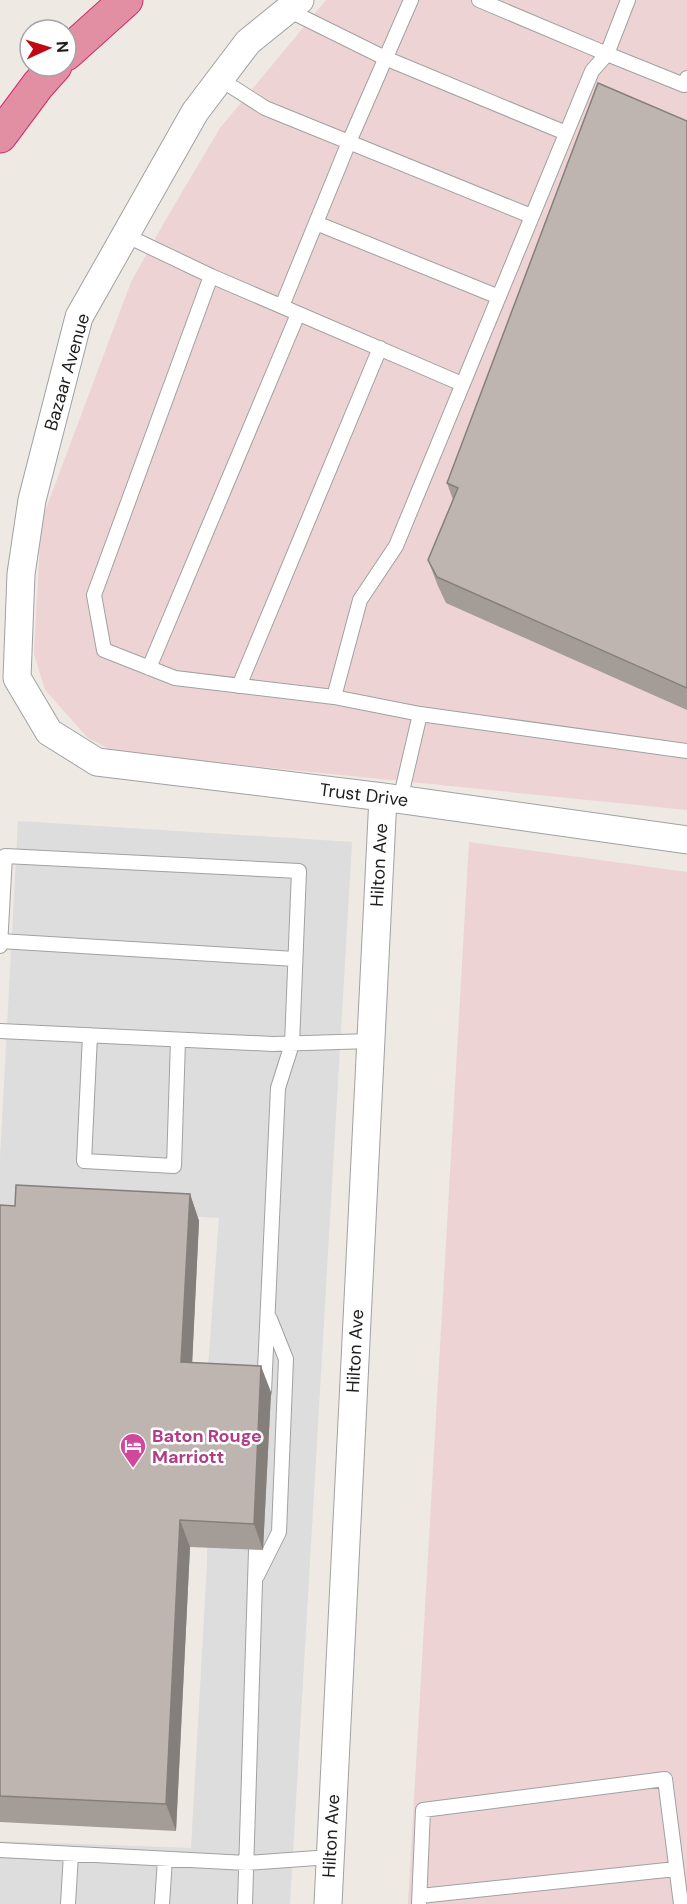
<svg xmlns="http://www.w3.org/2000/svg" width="687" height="1904" viewBox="0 0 687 1904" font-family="'DM Sans',sans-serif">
<rect width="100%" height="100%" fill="#eee9e3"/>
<path fill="#eed3d4" d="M326,0H687V810L114,752L87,737L45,690L34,654L41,522L131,282L165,221L220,128Z
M469,842L687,872V1904H408Z"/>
<path fill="#ddd" d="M18,821L352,842L290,1904H0V1841L191,1848L207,1564L208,1367L219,1218L0,1205V1158Z"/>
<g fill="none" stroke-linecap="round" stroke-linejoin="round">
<g stroke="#a1a1a1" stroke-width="16">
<path id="lane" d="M628,0L607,54L684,85L687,78
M288,10L385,58L566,133
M220,79L265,108L531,216
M316,223L499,297
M125,235L211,276
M282,306L349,142L411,0
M149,668L298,314
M239,686L380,348
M334,697L175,678L104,650L94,595L211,276L462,384
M420,714L334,697L360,600L396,546L592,71L607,54L479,0
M400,800L420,714L687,751
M0,941L295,959
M0,946L5,856L299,871L292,1044L278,1088L264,1392
M0,1031L273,1044L371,1041
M90,1035L84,1161L174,1166L178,1040
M257,1576L279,1532L286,1359L270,1319
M0,1850L247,1863L330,1857
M420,1896L676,1869
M68,1904L71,1854
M162,1904L165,1859
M245,1904L256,1550
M419,1904L423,1810L665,1779L681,1904"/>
</g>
<g stroke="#a1a1a1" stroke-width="29">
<path id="street" d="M300,0L248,42L195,112L79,317L32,500L21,574L17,678L49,732L97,762L383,797L687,840
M328,1904L383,797"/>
</g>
<g stroke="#d02c6f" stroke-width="35">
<path id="highway" d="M66,54L126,0
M0,136L38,85L55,66"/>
</g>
<use href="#lane" stroke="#fff" stroke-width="14"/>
<use href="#street" stroke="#fff" stroke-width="27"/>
<use href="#highway" stroke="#e28ea3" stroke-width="33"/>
</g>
<path fill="#a39c97" d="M687,121V710L446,603L438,586L428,560L453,500L447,483Z
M190,1194L199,1221L192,1362L271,1392L263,1550L190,1547L176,1831L0,1822V1205L15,1206Z"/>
<path fill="#857f7b" d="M190,1194L199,1221L191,1388L181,1362Z
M261,1366L271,1392L263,1550L254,1524Z
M180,1520L190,1547L176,1831L166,1804Z"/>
<path fill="#beb5b0" stroke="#857f7b" stroke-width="1.5" d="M598,83L687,121V688L437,577L428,560L458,488L447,483Z
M16,1185L190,1194L181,1362L261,1366L254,1524L180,1520L166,1804L0,1796V1205L15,1206Z"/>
<defs>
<g id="hotel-pin" transform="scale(1.35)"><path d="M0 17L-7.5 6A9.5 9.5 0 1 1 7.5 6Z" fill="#d1479c" stroke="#fff"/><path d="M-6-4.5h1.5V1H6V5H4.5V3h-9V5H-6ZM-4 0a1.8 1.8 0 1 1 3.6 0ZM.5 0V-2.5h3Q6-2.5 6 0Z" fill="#fff"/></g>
</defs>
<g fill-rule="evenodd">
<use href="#hotel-pin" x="133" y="1446"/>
</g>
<g text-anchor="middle" stroke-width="5" stroke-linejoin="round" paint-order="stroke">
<g font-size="18" fill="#1d1d1d" stroke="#fff">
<text transform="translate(67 372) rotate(-74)" y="6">Bazaar Avenue</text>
<text transform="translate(364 795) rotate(7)" y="6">Trust Drive</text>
<text transform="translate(379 865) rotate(-87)" y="6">Hilton Ave</text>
<text transform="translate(355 1351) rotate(-87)" y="6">Hilton Ave</text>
<text transform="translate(331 1836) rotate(-87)" y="6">Hilton Ave</text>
</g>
<g font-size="18" font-weight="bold" fill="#b23c85" stroke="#fff" text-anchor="start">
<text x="152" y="1442">Baton Rouge<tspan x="152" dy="21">Marriott</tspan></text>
</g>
</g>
<g transform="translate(48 48) rotate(86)"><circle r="28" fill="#ffffff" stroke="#a5a5a5" stroke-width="1.5"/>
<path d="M0-4.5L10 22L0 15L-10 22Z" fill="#c10915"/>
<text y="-9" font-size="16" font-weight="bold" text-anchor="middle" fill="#1d1d1d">N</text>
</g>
</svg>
